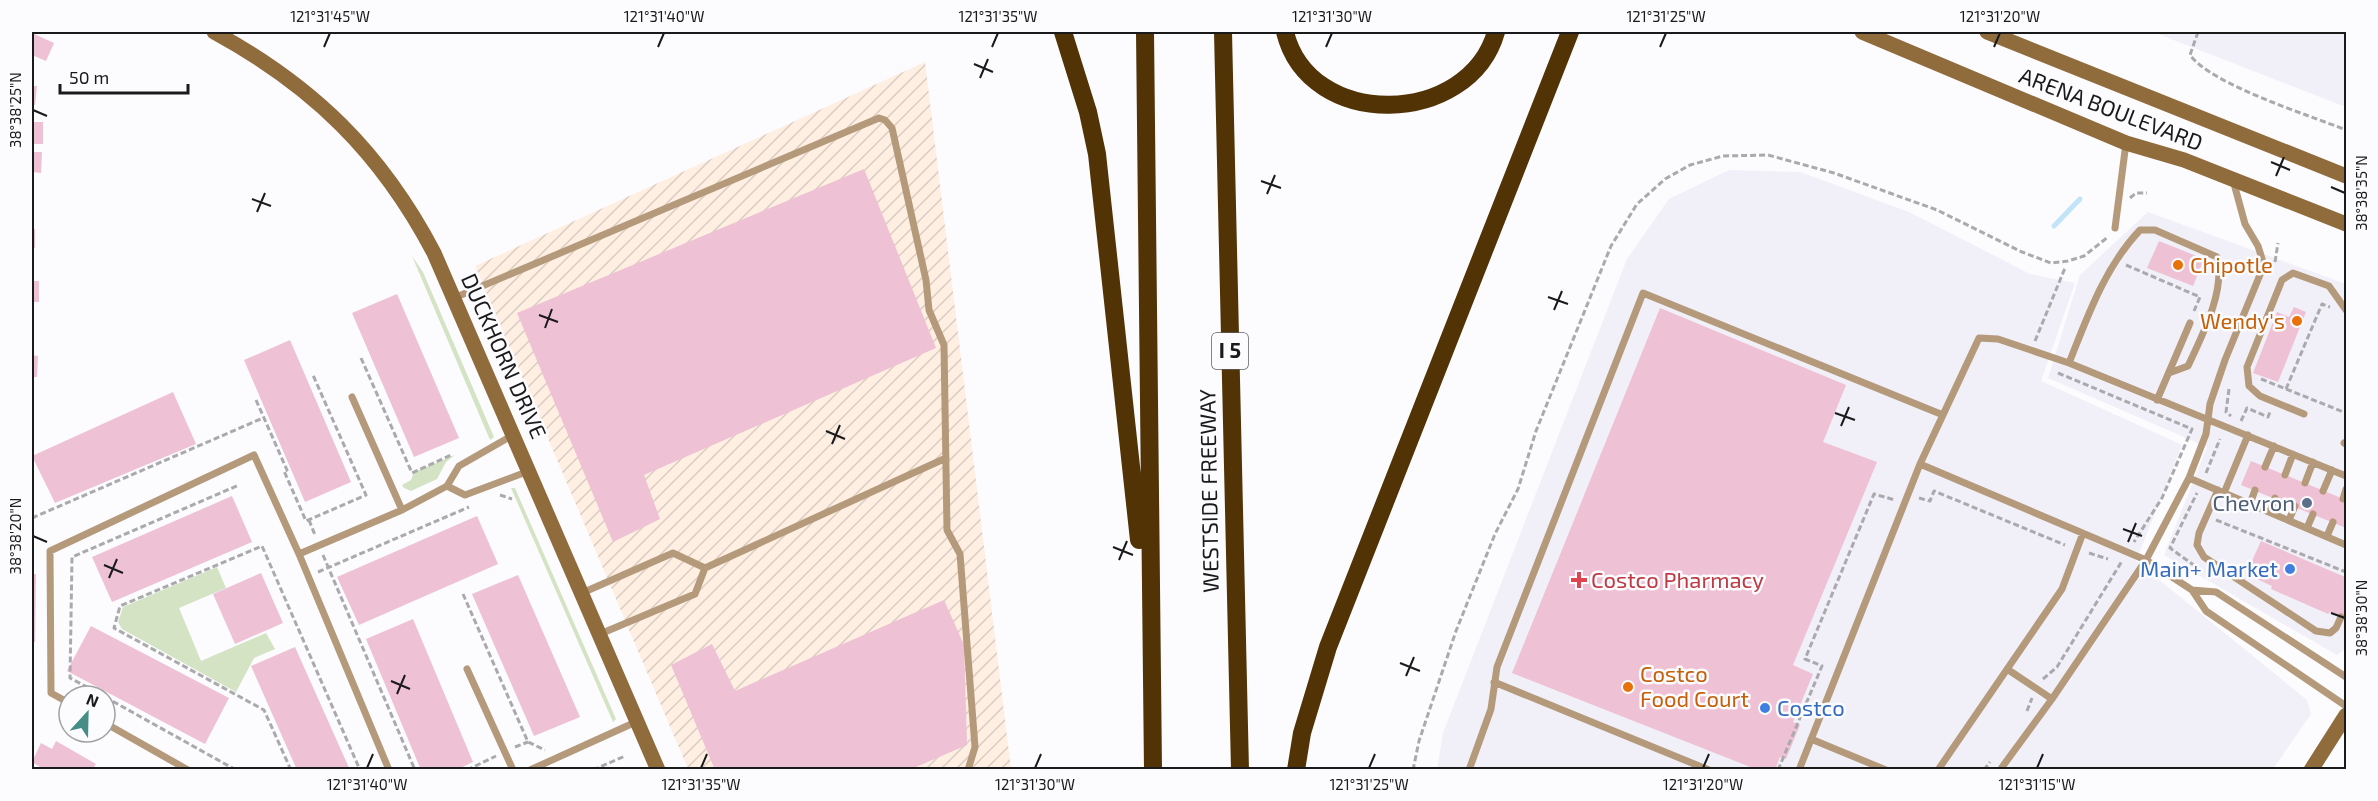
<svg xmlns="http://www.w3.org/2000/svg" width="2378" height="801" viewBox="0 0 2378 801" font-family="'Exo 2',sans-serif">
<defs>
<pattern id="industrial-furrows" width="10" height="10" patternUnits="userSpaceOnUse" patternTransform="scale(1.5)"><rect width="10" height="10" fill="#feefe2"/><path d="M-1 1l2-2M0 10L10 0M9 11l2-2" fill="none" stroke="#d9ccc1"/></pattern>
</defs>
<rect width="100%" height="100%" fill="#fcfbfe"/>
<path fill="#f1eff8" d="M2153,32H2346V107Z
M1729,170L1800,172L1909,212L2030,274L2075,283L2041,381L2182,445L2136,561L2307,700L2311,714L2273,769L1437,770L1443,733L1627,259L1669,199Z
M2148,212L2346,284V648L2337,655L2164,555L2207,447L2048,378L2080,275Z"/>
<path fill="url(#industrial-furrows)" d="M925,62L1011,769H688L475,266Z"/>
<path fill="#d3e3c3" d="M412,256L423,272L494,437L490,440Z
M455,455L446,462L437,479L411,491L404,488L402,485L411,480L414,472Z
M511,488H515L616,719L613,722Z
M217,567L226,588L179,608L201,661L266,633L275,649L254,658L236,692L122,629L118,622L123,607Z"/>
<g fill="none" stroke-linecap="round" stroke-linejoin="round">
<path stroke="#c2e4f9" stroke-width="5" d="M2054,226L2080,199"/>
</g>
<path fill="#eec1d4" d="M32,33L54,43L46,61L32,55Z
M32,86H37L35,105H32Z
M32,122H43V144H32Z
M32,152H42L41,173L32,172Z
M864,169L936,348L644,475L660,519L613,542L517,313Z
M32,229H35V248H32Z
M2159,241L2204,259L2193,286L2147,268Z
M32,281H39V302H32Z
M397,294L459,438L414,457L352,313Z
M2294,307L2306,312L2278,382L2253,373L2277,312L2289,317Z
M1660,308L1846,385L1823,442L1877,462L1793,665L1813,674L1793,722L1800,725L1786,759L1780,757L1775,770H1758L1512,673Z
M290,340L351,482L305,502L244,360Z
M32,355L38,356L37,377H32Z
M173,392L196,444L55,503L32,456Z
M2251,461L2346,500V528L2241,485Z
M232,496L252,542L112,602L92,557Z
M477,516L498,564L359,625L337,577Z
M2261,541L2345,577L2346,619L2330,612L2328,614L2271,589L2272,586L2246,574Z
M261,573L283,623L235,644L213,594Z
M32,574H36L35,642H32Z
M518,575L580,717L534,736L472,594Z
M944,600L964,645L967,745L909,770H715L671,665L712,644L735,691Z
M413,619L473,762L456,770H421L366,639Z
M91,626L229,698L205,744L67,671Z
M295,647L350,770H297L251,666Z
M56,741L96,764L94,767L99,770H45L32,762L41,743L52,749Z"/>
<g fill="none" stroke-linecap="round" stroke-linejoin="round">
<path stroke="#aaa9ab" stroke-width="3" stroke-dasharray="6 3" stroke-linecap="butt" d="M2198,32L2190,55C2212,85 2309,115 2346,130
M2130,198L2136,193H2147
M2275,262L2278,243
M2126,265L2200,297L2194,311
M2035,341L2065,268
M361,358L412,473L451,455
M2058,373L2192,429L2162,498L2134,542
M2261,379L2346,413
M2229,389L2226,412L2231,416
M2286,389L2322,304L2330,307
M256,400L287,470L284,471L306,521L366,495L313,375
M2241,421L2247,408L2268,417L2270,412
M2206,473L2220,439
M500,495L512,499
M1919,498L1930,501L1934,491L2065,545
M32,518L263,418
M309,520L315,535
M2216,520L2346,572
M2089,553L2108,559
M323,555L415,770
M2195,566L2170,548L2197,493
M318,572L469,507
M463,594L528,742L545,750
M2043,679L2057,667L2122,561
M104,696L70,678L72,557L239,485
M105,697L236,770
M2027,711L2032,698
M515,747L528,742
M291,770L264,710L114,628L120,606L262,546L360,770
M467,770L496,756
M593,770L625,756
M1413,770L1419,741L1456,631L1495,534L1518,489L1536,431L1611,246L1637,204L1665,179L1690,165L1723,156L1768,155L1834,173L1937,210L2022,252L2051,263L2068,261L2084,256L2108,237
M1778,770L1822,666L1805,659L1874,494L1895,500
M1984,770L1990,762"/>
<path stroke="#b49a7b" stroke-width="7" d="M2115,228L2126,143
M454,298L879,118L885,120L892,128L926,280L929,310L944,345L947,530L960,554L975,747L968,770
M2069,363C2088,315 2105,267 2140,230H2155L2217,257C2226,290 2202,336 2188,366L2169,373
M352,397L402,510
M2157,400L2190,323
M2304,414L2260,396L2249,386L2247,367L2282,280L2293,273L2329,286L2346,310
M513,435L459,466L447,486L465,495L529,471
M2344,443L2346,444
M2265,467L2274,446
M2285,475L2293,454
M2346,476L2069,363L1998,339L1979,338L1920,464L2146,560L2192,590L2206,611L2346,706
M2189,478L2346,545
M2305,483L2313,462
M2218,490L2199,533L2197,545L2204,557L2316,631L2330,633L2336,628L2341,617
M2323,491L2332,470
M2224,493L2248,435
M2343,499L2346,489
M2250,504L2255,490
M2270,512L2275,498
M2289,520L2295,506
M2307,528L2313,514
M2327,536L2333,522
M299,554L389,770
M2192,590L2216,592L2346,677
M582,593L673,553L705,568
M600,634L695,594L705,568L946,458
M467,669L513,770
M2007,669L2052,699
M1494,682L1709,770
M69,703L51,693L50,551L254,455L299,554L402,510L447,486
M105,723L188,770
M1811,739L1886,770
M530,770L638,721
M1469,770L1491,709L1497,667L1643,293L1943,415
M1799,770L1920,464
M1938,770L2062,589L2083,533
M2000,770L2052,699L2146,560L2189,478L2206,434L2210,404L2225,360L2264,265L2258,246L2245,224L2233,180"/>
<path stroke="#906b3b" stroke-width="15" d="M214,32C313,86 381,152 434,253L658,770
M1862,32L2126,143L2184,160L2346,224
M1987,32L2346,176
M2311,770L2346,715"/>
<path stroke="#513306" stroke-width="18" d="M1063,32L1088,112L1097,154L1139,540
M1145,32L1153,770
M1223,32L1240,770
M1285,32C1309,131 1469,127 1496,32
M1296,770L1302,733L1328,647L1570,32"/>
</g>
<path fill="none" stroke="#1a1a1b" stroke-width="2" d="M324,47L330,33M658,47L664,33M992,47L998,33M1326,47L1332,33M1660,47L1666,33M1994,47L2000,33M974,64L993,72M980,78L988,59M33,110L47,116M2271,162L2290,170M2276,176L2284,157M1261,181L1281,188M2331,187L2345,193M1267,194L1275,175M252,199L271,206M257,212L265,193M1548,297L1568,304M1554,310L1562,291M539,315L558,322M545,328L552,309M1835,413L1855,420M1841,426L1849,407M826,431L845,439M832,444L840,425M2123,529L2142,536M33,536L47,542M2128,542L2136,523M1113,547L1133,555M1119,560L1127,541M104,565L123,573M109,578L117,559M2331,613L2345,618M1400,663L1420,671M1406,676L1414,657M391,681L410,689M397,694L405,675M367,768L373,754M701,768L707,754M1035,768L1041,754M1369,768L1375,754M1703,768L1709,754M2037,768L2043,754"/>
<g fill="#e8710a" stroke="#fcfbfe" stroke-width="2">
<circle cx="2178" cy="265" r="6"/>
<circle cx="2297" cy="321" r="6"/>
<circle cx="1628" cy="687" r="6"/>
</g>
<circle fill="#5c6f8a" stroke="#fcfbfe" stroke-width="2" cx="2307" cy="503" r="6"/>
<g fill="#3f7fe0" stroke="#fcfbfe" stroke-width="2">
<circle cx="2290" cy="569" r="6"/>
<circle cx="1765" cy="708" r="6"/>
</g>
<path fill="#e0444e" stroke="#fcfbfe" stroke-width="2" d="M1576 571h6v6h6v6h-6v6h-6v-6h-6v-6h6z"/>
<g text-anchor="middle" stroke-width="5" stroke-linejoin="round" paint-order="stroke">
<rect fill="#fcfbfe" stroke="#5e5e5f" stroke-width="1.5" x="1212" y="333" width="36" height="36" rx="4.5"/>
<g font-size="21" font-weight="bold" fill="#1a1a1b">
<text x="1230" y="358">I 5</text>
</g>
<g font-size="22" fill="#1a1a1b" stroke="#fcfbfe">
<text transform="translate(2111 109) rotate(21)" y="8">ARENA BOULEVARD</text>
<text transform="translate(504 356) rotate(66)" y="8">DUCKHORN DRIVE</text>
<text transform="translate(1209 491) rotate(-91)" y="8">WESTSIDE FREEWAY</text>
</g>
<g font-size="22" fill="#c56008" stroke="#fcfbfe" text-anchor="start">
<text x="2190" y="273">Chipotle</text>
<text x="2285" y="329" text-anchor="end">Wendy's</text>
<text x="1640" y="682">Costco<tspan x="1640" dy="25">Food Court</tspan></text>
</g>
<g font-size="22" fill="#4e5e75" stroke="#fcfbfe" text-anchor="end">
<text x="2295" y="511">Chevron</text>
</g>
<g font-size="22" fill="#366cbe" stroke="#fcfbfe" text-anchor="end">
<text x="2278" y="577">Main+ Market</text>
<text x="1777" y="716" text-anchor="start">Costco</text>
</g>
<g font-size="22" fill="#be3a42" stroke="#fcfbfe" text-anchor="start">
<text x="1591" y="588">Costco Pharmacy</text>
</g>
</g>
<rect width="2378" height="801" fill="none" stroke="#fcfbfe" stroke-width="66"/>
<g transform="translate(87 714) rotate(22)"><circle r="28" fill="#fcfbfe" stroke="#a2a1a3" stroke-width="1.5"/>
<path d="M0-4.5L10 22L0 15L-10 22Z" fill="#468d88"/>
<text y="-9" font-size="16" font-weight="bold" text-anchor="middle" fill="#1a1a1b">N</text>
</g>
<path d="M60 84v9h128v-9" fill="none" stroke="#1a1a1b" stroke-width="3"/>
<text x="69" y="84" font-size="18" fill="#1a1a1b" stroke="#fcfbfe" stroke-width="4.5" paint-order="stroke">50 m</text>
<rect x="33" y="33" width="2312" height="735" fill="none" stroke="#1a1a1b" stroke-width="2"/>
<g font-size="15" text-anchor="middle" fill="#1a1a1b">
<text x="330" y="22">121°31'45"W</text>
<text x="664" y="22">121°31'40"W</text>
<text x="998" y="22">121°31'35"W</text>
<text x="1332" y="22">121°31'30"W</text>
<text x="1666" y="22">121°31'25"W</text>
<text x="2000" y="22">121°31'20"W</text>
<text transform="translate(16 110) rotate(-90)" y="5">38°38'25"N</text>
<text transform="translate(2362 193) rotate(-90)" y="5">38°38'35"N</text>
<text transform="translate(16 536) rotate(-90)" y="5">38°38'20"N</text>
<text transform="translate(2362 618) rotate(-90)" y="5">38°38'30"N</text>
<text x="367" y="790">121°31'40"W</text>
<text x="701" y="790">121°31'35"W</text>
<text x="1035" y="790">121°31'30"W</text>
<text x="1369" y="790">121°31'25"W</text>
<text x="1703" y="790">121°31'20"W</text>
<text x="2037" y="790">121°31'15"W</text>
</g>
</svg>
